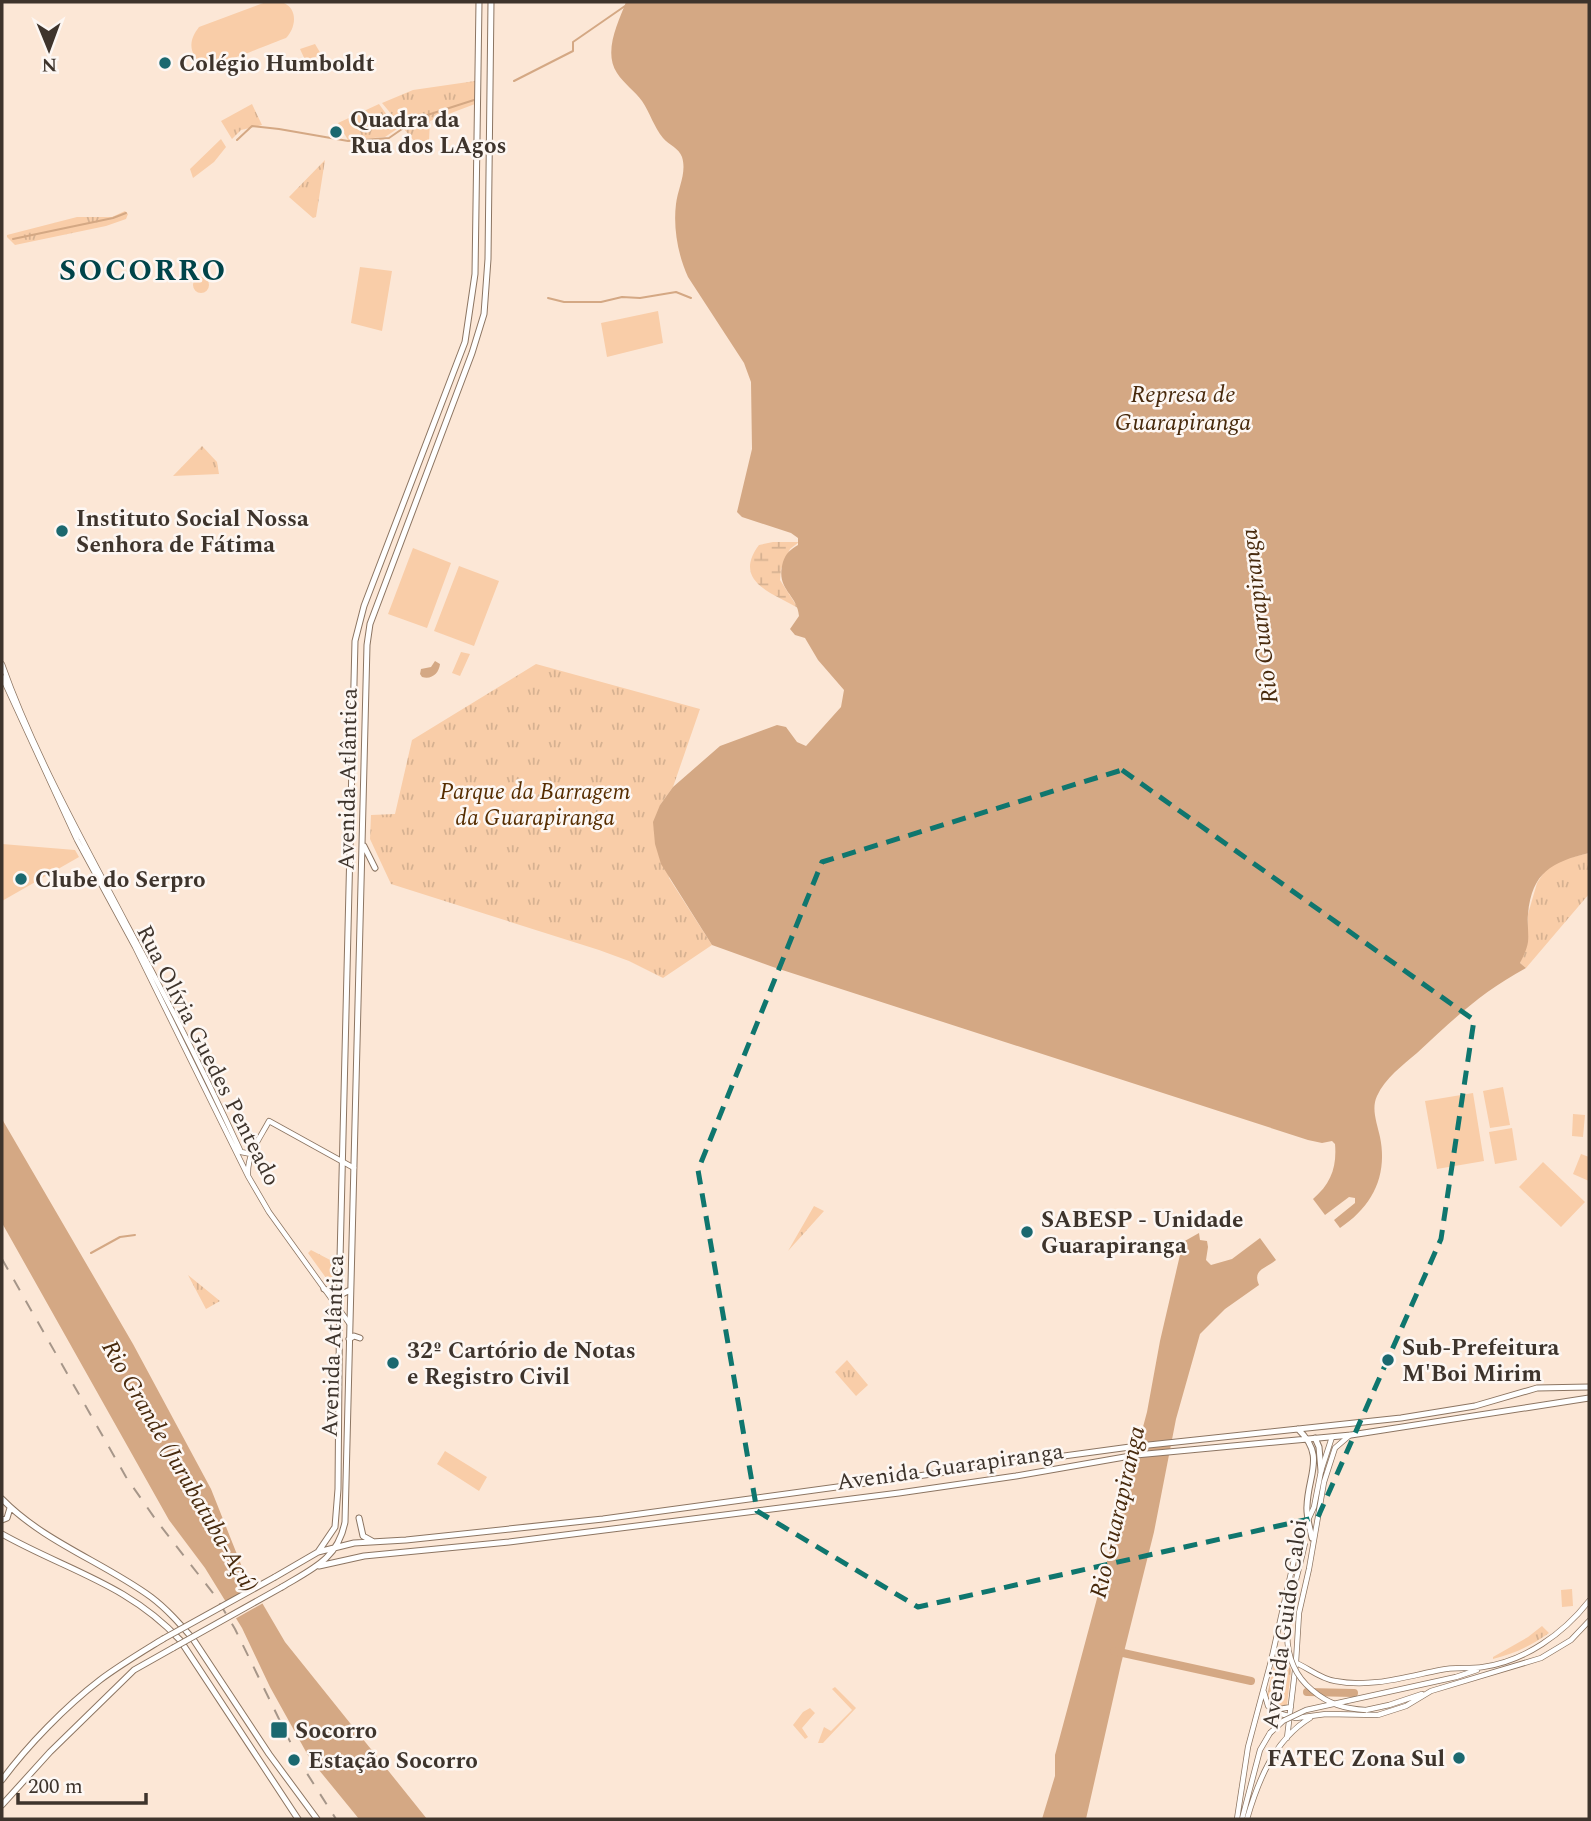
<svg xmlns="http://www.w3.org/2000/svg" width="1591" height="1821" viewBox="0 0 1591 1821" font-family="Spectral,serif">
<defs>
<pattern id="forest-firs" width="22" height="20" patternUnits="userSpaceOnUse" patternTransform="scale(1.75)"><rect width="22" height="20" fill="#f9cda8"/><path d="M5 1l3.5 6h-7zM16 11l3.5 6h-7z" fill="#d6b191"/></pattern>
<pattern id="wetland-marsh" width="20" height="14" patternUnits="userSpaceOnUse" patternTransform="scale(1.75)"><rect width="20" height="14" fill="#f9cda8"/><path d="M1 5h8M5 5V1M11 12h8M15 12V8" fill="none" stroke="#d6b191"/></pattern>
<pattern id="park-tufts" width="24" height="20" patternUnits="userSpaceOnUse" patternTransform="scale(1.75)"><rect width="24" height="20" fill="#f9cda8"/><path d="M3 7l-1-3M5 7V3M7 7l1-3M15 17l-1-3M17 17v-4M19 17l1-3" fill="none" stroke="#d6b191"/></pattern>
</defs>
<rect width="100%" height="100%" fill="#fce7d6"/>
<path fill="#f9cda8" d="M266,2C271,2 279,1 284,3C299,10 295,29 286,38C269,44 220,66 205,64C199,63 196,59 193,53C189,43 193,35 199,27Z
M315,44L321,54L306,62L300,49Z
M221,139L226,147L214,162L193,178L190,169Z
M360,267L392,271L382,331L351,323Z
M658,311L663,343L607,357L601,323Z
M413,548L451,563L427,628L388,614Z
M459,566L499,581L474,646L434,631Z
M461,652L470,654L460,676L452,673Z
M2,844L75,850L79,857L2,901Z
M1503,1087L1510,1125L1490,1128L1483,1091Z
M1473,1093L1484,1161L1437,1169L1425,1101Z
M1573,1114L1585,1115L1583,1137L1572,1136Z
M1512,1128L1517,1160L1495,1164L1489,1132Z
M1581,1154L1589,1157V1181L1573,1174Z
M1543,1162L1585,1202L1561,1227L1519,1187Z
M445,1451L487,1477L479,1491L437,1464Z
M1572,1589L1573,1606L1562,1607L1561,1590Z"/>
<path fill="url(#forest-firs)" d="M835,1687L856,1708L823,1743H818L824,1727L831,1731L852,1710L832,1689Z
M810,1708L815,1713L802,1728L808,1737L805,1739L793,1725L803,1712Z"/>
<path fill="url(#wetland-marsh)" d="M773,542H799L790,549L781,569L780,580L798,608C772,593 732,581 759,545Z"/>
<path fill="url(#park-tufts)" d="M475,81V104L430,121L429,141H414L382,103L413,90Z
M252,104L262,125L241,130L232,139L221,121Z
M379,104L397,129L385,137L348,140L338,123Z
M325,160L316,217L313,218L289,197Z
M125,211L128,214L126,219L106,226L15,245L7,237V235L77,217H112Z
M193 285a8 8 0 1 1 16 0a8 8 0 1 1-16 0Z
M202,446L217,462L219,474L173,476Z
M536,664L700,709L673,787L660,805L669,878L712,945L663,978L629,961L599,950L391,884L370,839L371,815L395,814L412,740Z
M1589,853V894L1526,968L1520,963L1528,941V914L1537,883L1548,866L1569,858Z
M814,1206L824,1211L788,1251Z
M311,1250L334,1262V1289L308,1253Z
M188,1275L220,1301L206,1309Z
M847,1360L868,1385L856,1396L835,1372Z
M1542,1626L1549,1633C1531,1646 1514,1654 1493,1659V1657L1528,1637Z
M1277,1663L1284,1662L1289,1665L1291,1670L1287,1705L1283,1708L1275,1707L1267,1697L1273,1667Z"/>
<path fill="#d4a884" d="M626,2H1589V853C1552,862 1532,872 1528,914C1527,923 1529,933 1528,942C1527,949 1523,957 1520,963L1526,968C1480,993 1455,1018 1417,1053C1403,1065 1385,1078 1377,1096C1371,1109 1377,1123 1380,1137C1388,1176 1372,1207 1340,1228L1334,1220L1355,1203V1198L1349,1197L1325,1215L1313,1199C1331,1184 1337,1167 1335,1144L1332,1141L1322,1143L1308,1140L773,967L712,945L661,864L655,844L653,822L660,805L673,787L720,746L777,725L786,727L797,742L806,746L841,707L844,690L818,660L805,638L795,635L790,629L799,616C797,593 775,590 783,562C786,553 790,550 798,545V538L791,533L742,517L737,512L752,449L751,382L744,363L688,277C678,255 673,228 676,204C678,188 687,173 682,157C679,148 669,145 663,138C654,127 650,113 642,101C635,91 624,84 617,73C603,52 618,23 626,2Z
M435,661L440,664C439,673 432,680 422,677L420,674L421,669L431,667Z
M2,1119L133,1344L211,1489L244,1572L285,1642L427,1819H359L310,1759L270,1687L242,1628L205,1568L169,1520L2,1223Z
M1199,1233L1200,1240L1207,1241L1208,1247L1206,1260L1211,1265L1232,1259L1260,1238L1276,1260C1266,1269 1252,1269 1259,1285L1225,1309L1200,1334L1176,1419L1154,1532L1121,1664L1086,1819H1042L1055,1776V1755L1147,1412L1160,1341L1183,1242Z"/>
<path fill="#fce7d6" d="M255,1585L265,1602L233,1620L223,1604Z"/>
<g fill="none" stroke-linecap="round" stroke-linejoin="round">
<path stroke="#d4a884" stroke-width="2" d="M514,81L573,51V42L625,6
M237,140L252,126L279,129L348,141L389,138L418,118L474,100
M13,239L113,218L126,213
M548,298L564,302H601L622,297L640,298L676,292L691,298
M91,1253L120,1237L135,1235"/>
<path stroke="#d4a884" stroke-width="8" d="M1114,1651L1251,1681
M1307,1692L1354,1693"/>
<g stroke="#8c7562" stroke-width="6">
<path id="secondary" d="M2,664C34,754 82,839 126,923C167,998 205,1074 241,1152L251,1154
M2,677L77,840L135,947L248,1176L269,1212L349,1323
M248,1175C247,1154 260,1138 269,1121L354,1168
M1271,1661C1295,1652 1312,1678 1335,1681C1371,1688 1405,1677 1440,1670C1454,1667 1469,1669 1483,1667C1525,1661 1563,1634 1589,1601
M1456,1677L1477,1670
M1264,1692L1268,1706L1281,1714L1296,1718L1326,1714L1378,1715L1406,1706L1431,1691L1541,1658L1571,1640L1589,1621
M1274,1710L1291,1707
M1366,1710L1389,1705L1422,1694
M1287,1738L1296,1662L1299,1613L1309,1569L1324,1482L1335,1448L1350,1435
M1237,1819L1248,1747L1271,1661L1298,1542L1314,1507L1321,1471L1332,1437
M1242,1819L1260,1750L1270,1733
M1247,1819C1258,1781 1274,1740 1310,1718"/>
</g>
<g stroke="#8c7562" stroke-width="7">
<path id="primary" d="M364,846L375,868
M324,1289L340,1295L350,1290
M349,1339L354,1336L360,1338
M1298,1429C1326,1456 1308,1474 1307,1506C1306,1516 1310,1528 1312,1538
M1315,1438L1319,1447L1321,1471
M359,1518L363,1536L372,1541
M318,1552L335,1527L338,1489L340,1259L355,641L364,606L465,342L475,274L479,2
M319,1566L364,1556L509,1542L899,1493L1016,1476L1136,1455L1351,1435L1589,1398
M275,1577L318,1552L354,1543L406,1540L603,1519L1130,1447L1401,1418L1475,1406L1537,1388L1589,1387
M282,1587C312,1569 338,1559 345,1522L367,645L370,624L472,353L484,314L488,259L491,2
M2,1780C27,1746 66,1706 100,1680C120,1665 142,1652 163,1639
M2,1805L50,1752L134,1670L173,1648"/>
</g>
<g stroke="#8c7562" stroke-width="7">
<path id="trunk" d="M2,1499C44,1542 103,1562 151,1597C167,1609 180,1624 193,1639L269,1754L317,1819
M2,1520L7,1518L10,1508
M2,1534C66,1570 128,1584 180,1640L298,1819"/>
</g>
<use href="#secondary" stroke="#fff" stroke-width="4.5"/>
<use href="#primary" stroke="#fff" stroke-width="5"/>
<use href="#trunk" stroke="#fff" stroke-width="5"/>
<path stroke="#a69689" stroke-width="2" stroke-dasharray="12 12" stroke-linecap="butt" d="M2,1259L126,1477L156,1520L216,1597L235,1629L301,1764L336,1819"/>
<g stroke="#8c7562" stroke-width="6" stroke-linecap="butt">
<path id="secondary-bridge" d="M1305,1543C1295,1592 1267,1653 1312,1690C1328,1704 1345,1709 1366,1710
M1270,1733L1283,1721L1306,1710L1456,1677"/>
</g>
<g stroke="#8c7562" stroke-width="7" stroke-linecap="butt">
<path id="primary-bridge" d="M163,1639L275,1577
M173,1648L282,1587"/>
</g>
<use href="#secondary-bridge" stroke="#fff" stroke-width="4.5"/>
<use href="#primary-bridge" stroke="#fff" stroke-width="5"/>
</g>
<path fill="none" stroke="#0f766e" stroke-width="5" stroke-dasharray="14 9" stroke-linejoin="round" d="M1122,770L1474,1020L1441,1239L1318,1517L918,1607L757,1511L698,1170L822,862Z"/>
<g fill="#1b686f" stroke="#fdf7f3" stroke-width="2.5">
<circle cx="165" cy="63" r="7"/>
<circle cx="336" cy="132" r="7"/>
<circle cx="62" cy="531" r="7"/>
<circle cx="21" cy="879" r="7"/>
<circle cx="1027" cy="1232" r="7"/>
<circle cx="1388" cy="1360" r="7"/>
<circle cx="393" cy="1363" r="7"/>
<rect x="270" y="1721" width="18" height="18" rx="3.5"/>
<circle cx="1459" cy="1758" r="7"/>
<circle cx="294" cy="1760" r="7"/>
</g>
<g text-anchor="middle" stroke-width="5" stroke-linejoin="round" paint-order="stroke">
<g font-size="23" font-weight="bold" fill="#3e342c" stroke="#fdf7f3" text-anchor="start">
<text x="179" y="71">Colégio Humboldt</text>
<text x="350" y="127">Quadra da<tspan x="350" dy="26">Rua dos LAgos</tspan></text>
<text x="76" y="526">Instituto Social Nossa<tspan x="76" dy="26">Senhora de Fátima</tspan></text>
<text x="35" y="887">Clube do Serpro</text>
<text x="1041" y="1227">SABESP - Unidade<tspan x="1041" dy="26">Guarapiranga</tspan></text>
<text x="1402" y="1355">Sub-Prefeitura<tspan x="1402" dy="26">M'Boi Mirim</tspan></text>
<text x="407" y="1358">32º Cartório de Notas<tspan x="407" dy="26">e Registro Civil</tspan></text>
<text x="295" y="1738">Socorro</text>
<text x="1445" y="1766" text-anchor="end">FATEC Zona Sul</text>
<text x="308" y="1768">Estação Socorro</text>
</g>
<g font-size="23" fill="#3e342c" stroke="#fdf7f3">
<text transform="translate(347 779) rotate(-89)" y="8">Avenida Atlântica</text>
<text transform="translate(209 1055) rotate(63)" y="8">Rua Olívia Guedes Penteado</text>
<text transform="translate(332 1346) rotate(-88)" y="8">Avenida Atlântica</text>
<text transform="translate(950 1466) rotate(-8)" y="8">Avenida Guarapiranga</text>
<text transform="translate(1284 1624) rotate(-82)" y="8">Avenida Guido Caloi</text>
</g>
<g font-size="23" font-style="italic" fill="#562d00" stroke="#fdf7f3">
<text x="535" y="799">Parque da Barragem<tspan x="535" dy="26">da Guarapiranga</tspan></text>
</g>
<g font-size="24" font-style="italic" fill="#482a0d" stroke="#fdf7f3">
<text x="1183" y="402">Represa de<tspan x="1183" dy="28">Guarapiranga</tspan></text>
<text transform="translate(1259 616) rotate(-97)" y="8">Rio Guarapiranga</text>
<text transform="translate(180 1466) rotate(60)" y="8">Rio Grande (Jurubatuba-Açú)</text>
<text transform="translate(1117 1512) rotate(-77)" y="8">Rio Guarapiranga</text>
</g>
<g font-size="30" font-weight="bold" letter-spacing="2" fill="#004449" stroke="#fdf7f3">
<text x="143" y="280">SOCORRO</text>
</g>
</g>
<rect width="1591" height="1821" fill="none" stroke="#3e342c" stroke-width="7"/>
<g transform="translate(49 49) rotate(179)" stroke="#fdf7f3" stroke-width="5" paint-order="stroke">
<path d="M0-5L12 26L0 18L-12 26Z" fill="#3e342c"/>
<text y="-10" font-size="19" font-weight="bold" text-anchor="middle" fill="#3e342c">N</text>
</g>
<path d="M18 1793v10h128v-10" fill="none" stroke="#3e342c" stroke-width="3.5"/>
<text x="28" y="1793" font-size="21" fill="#3e342c" stroke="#fdf7f3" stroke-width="5" paint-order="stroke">200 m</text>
</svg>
